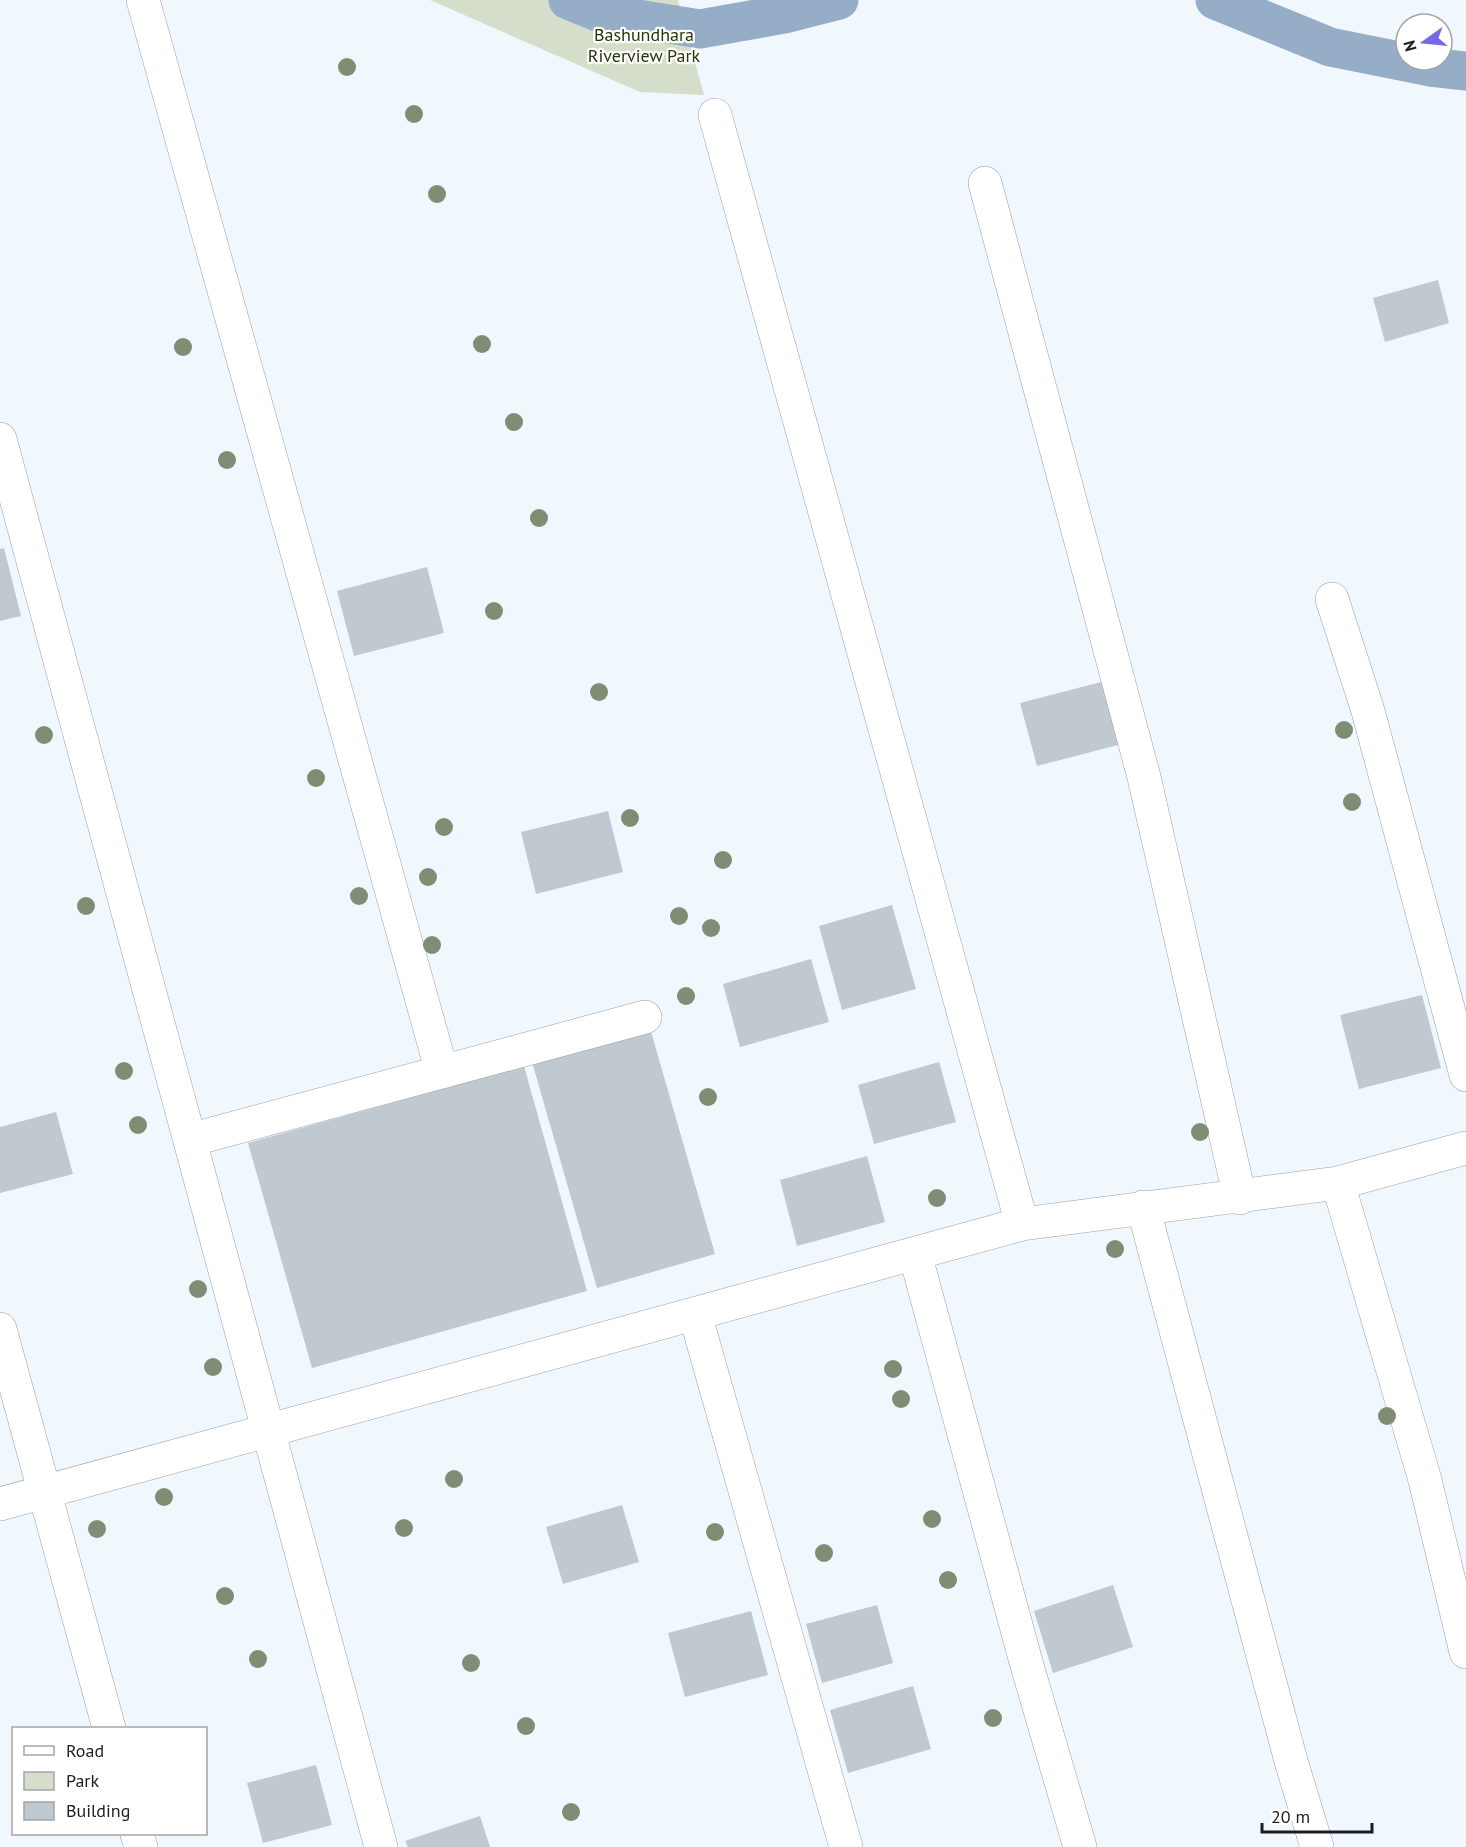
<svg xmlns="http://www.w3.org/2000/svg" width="1466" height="1847" viewBox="0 0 1466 1847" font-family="'PT Sans',sans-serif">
<rect width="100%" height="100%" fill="#f0f7fd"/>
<path fill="#d4deca" d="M430,0H678L704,95L640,92Z"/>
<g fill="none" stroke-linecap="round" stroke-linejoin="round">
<path stroke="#95adc6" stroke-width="39" d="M568,0L600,13L700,29L784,14L839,0
M1215,0L1330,47L1430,67L1466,71"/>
</g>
<path fill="#c0c8d0" d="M1438,280L1449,323L1385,342L1373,298Z
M4,548L21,616L0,621V549Z
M427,567L444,633L354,656L337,591Z
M1105,681L1122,744L1037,766L1020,703Z
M608,811L623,872L536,894L521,832Z
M892,905L916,989L842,1010L819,926Z
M811,959L829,1022L740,1047L723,984Z
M1422,995L1441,1068L1359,1089L1340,1015Z
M650,1028L715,1254L597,1288L532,1062Z
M939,1062L956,1122L874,1144L858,1085Z
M524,1066L587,1291L312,1368L248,1143Z
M56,1112L73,1174L0,1193V1127Z
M867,1156L885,1222L797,1246L780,1180Z
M622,1505L639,1562L563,1584L546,1527Z
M1113,1585L1133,1647L1053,1673L1034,1611Z
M877,1605L893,1663L822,1683L806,1624Z
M751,1611L768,1675L685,1697L668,1633Z
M913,1686L931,1749L848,1773L830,1710Z
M316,1765L332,1825L263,1843L247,1783Z
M480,1816L490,1847H408L405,1841Z"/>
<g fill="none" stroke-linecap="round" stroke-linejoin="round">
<g stroke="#99a0a8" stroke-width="34">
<path id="minor" d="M143,0L442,1072
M715,115L1022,1224
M985,183L1144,777L1240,1198
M0,439L381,1847
M1332,599L1368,711L1466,1075
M190,1140L645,1017
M1338,1183L1425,1480L1466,1652
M1143,1207L1291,1761L1317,1847
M915,1254L1026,1662L1080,1847
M695,1314L846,1847
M0,1329L109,1728
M0,1504L1022,1224L1338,1183L1466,1148
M137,1834L141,1847"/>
</g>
<use href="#minor" stroke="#fff" stroke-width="33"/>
</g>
<g fill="#808d75">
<circle cx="347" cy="67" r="9"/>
<circle cx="414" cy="114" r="9"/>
<circle cx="437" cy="194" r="9"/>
<circle cx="482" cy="344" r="9"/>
<circle cx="183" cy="347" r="9"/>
<circle cx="514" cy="422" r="9"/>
<circle cx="227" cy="460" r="9"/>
<circle cx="539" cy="518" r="9"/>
<circle cx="494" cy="611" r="9"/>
<circle cx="599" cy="692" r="9"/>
<circle cx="1344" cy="730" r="9"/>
<circle cx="44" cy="735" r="9"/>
<circle cx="316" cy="778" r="9"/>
<circle cx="1352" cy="802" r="9"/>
<circle cx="630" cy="818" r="9"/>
<circle cx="444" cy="827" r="9"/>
<circle cx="723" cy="860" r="9"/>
<circle cx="428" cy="877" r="9"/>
<circle cx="359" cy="896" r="9"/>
<circle cx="86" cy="906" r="9"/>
<circle cx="679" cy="916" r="9"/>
<circle cx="711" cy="928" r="9"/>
<circle cx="432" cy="945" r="9"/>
<circle cx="686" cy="996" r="9"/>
<circle cx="124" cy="1071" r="9"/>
<circle cx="708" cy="1097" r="9"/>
<circle cx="138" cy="1125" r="9"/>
<circle cx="1200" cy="1132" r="9"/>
<circle cx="937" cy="1198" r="9"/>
<circle cx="1115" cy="1249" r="9"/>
<circle cx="198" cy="1289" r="9"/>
<circle cx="213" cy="1367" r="9"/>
<circle cx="893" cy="1369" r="9"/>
<circle cx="901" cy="1399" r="9"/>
<circle cx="1387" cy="1416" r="9"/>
<circle cx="454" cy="1479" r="9"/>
<circle cx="164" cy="1497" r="9"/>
<circle cx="932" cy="1519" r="9"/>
<circle cx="404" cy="1528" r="9"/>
<circle cx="97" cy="1529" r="9"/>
<circle cx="715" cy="1532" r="9"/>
<circle cx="824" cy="1553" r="9"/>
<circle cx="948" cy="1580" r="9"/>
<circle cx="225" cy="1596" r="9"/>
<circle cx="258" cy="1659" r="9"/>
<circle cx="471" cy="1663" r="9"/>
<circle cx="993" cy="1718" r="9"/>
<circle cx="526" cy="1726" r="9"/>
<circle cx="571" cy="1812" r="9"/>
</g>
<g text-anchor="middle" stroke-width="4.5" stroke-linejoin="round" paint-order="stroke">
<g font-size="18" fill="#243605" stroke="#fff">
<text x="644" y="41">Bashundhara<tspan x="644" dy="21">Riverview Park</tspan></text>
</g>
</g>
<rect x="12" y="1727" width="195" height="108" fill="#ffffff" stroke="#a4a5a6" stroke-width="1.5"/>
<rect x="24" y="1746" width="30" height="9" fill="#ffffff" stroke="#a4a5a6" stroke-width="1.5"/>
<text x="66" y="1757" font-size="18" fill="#1b1d20">Road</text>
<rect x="24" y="1772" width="30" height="18" fill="#d4deca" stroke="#a4a5a6" stroke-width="1.5"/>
<text x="66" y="1787" font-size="18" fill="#1b1d20">Park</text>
<rect x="24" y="1802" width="30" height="18" fill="#c0c8d0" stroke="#a4a5a6" stroke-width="1.5"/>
<text x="66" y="1817" font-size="18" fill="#1b1d20">Building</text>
<g transform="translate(1424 42) rotate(255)"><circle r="28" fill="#ffffff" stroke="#a4a5a6" stroke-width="1.5"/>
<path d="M0-4.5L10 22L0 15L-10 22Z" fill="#7769e4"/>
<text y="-9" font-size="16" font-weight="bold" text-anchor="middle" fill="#1b1d20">N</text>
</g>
<path d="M1262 1823v9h110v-9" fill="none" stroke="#1b1d20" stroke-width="3"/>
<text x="1271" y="1823" font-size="18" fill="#1b1d20" stroke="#ffffff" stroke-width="4.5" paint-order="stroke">20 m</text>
</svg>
